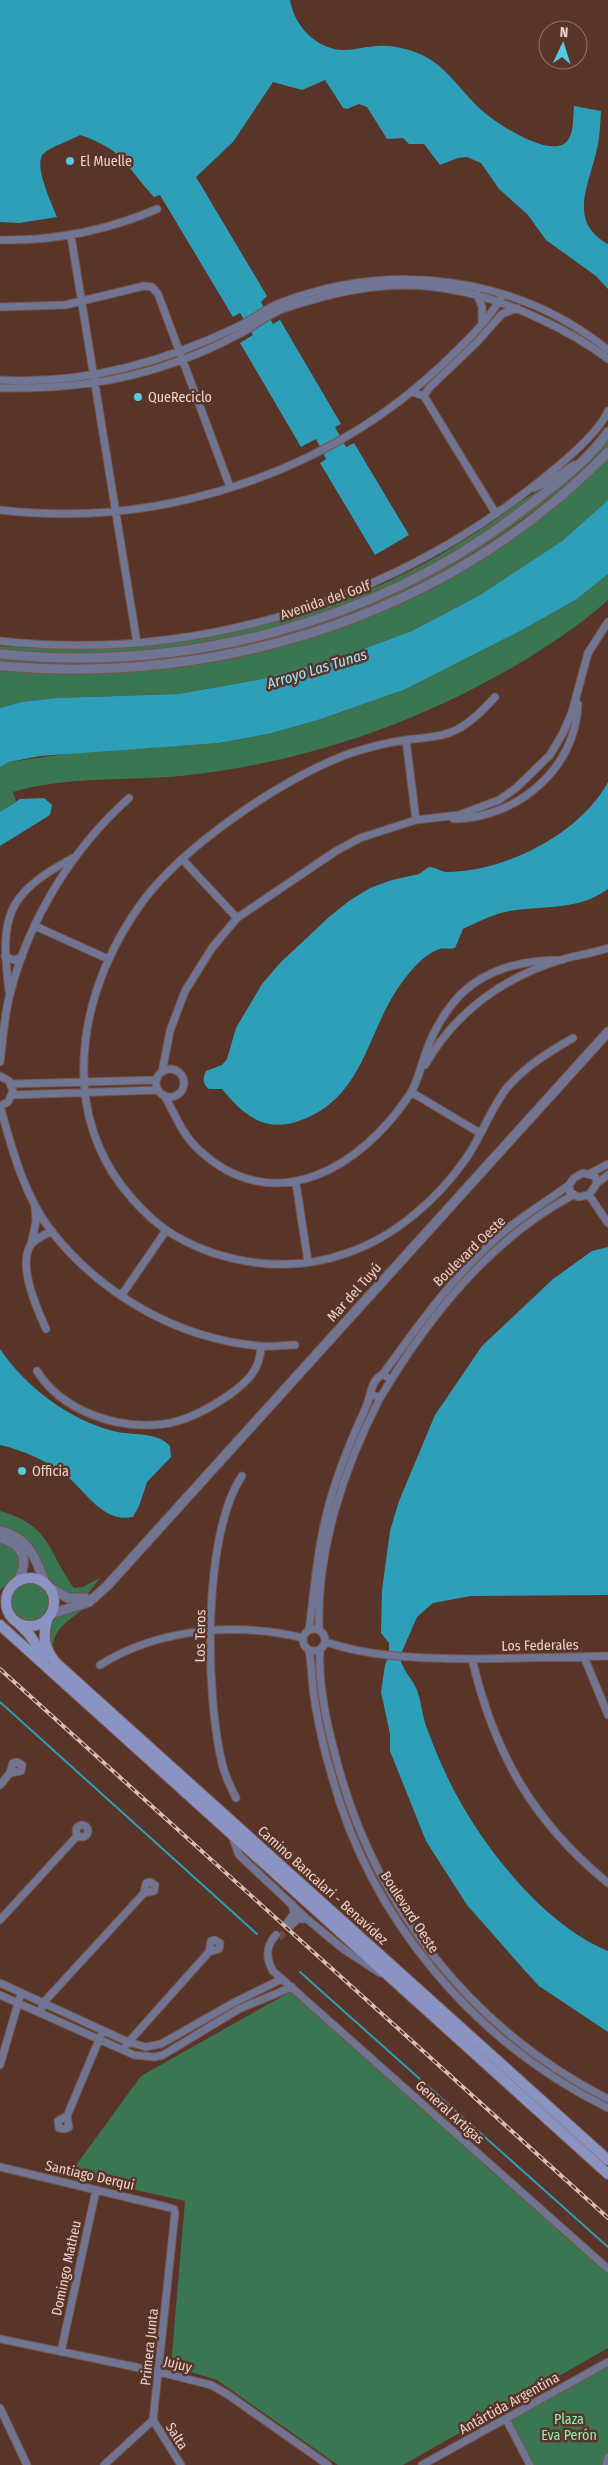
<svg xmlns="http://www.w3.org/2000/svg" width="608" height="2465" viewBox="0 0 608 2465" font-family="'Fira Sans Condensed',sans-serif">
<rect width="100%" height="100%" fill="#593429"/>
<path fill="#3b7653" d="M608,441V447C462,586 294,661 91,666C61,667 30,664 0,663V659C184,677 371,627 520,517C551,494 582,470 608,441Z
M608,458V500L562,541L480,595L412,631L336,659L258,680L178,694L57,698L21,702L0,708V670C187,686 372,640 524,528C553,507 585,485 608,458Z
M546,488C512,514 477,539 440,561C341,616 230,647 118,653C78,655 39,653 0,651V646C140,656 281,635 408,572C438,557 467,539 495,520C512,508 527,495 546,488Z
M608,574V600C579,626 547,647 513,667C413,725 303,762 189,775C131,782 68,775 13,792L16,801L0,812V767L9,762L80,752L219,743L268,734L318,720L406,689L524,629L577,599Z
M0,1511C51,1525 47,1551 74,1588L83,1587L100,1578L87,1595L76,1597L57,1587L49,1579L38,1554L24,1537L0,1527Z
M0,1543L13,1548L21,1565L15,1578L0,1590Z
M10 1602a20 20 0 1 1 40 0a20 20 0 1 1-40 0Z
M87,1606C71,1620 52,1627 53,1650C41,1616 60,1615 87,1606Z
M290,1992L608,2266V2348L403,2465H338L217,2380L171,2366L185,2201L69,2175L141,2076Z
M608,2362V2457L606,2465H530L506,2419Z"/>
<path fill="#2e9fb8" d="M0,0H290C294,26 317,50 344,50C356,50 367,46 378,46C393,45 413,50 426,57C449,69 464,96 484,112C497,124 554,161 568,140C574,132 573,116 574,106L601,111C600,125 600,139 596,153C588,187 568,222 608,244V289L596,276L546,240L528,215L499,189L481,163L467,157L458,158L440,165L424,144H409L403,138L387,139L367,107L359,104L347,109L343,108L325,80L302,90L273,82L233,142L196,177L267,296L261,302L273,324L280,320L341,424L335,427L346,447L354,443L409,535L375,555L320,463L326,459L316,439L301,447L240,343L253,335L240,313L233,317L160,195L154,197C125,166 125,150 80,135C69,141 53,146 44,153C32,163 52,204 57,217L19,223L0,222Z
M608,500V574L577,599L524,629L406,689L318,720L268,734L219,743L40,756L9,762L0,767V708L21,702L57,698L178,694L258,680L336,659L412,631L480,595L562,541Z
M608,782V889C578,911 545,905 510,911C493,914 478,922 463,929L455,948C449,950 443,947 437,950C424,955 411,970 403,981C366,1029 366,1100 296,1122C262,1132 242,1113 222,1089H209C202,1084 203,1078 206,1071L222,1065L227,1059L236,1028L262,984L280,963L329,917L349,901L370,888L392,880L419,874L429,867C436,867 441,872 447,872C505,872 580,834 608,782Z
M44,798L52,805L50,815L0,846V812L20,799Z
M608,1247V1595L471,1596L433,1603L417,1617L400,1656C401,1669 412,1678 417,1690C421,1701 422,1714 426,1726C432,1742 438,1757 445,1772C475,1838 540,1923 608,1951V2032L539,1986L526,1972L467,1905L426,1841L390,1751V1734L381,1692L385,1665L389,1655V1643L381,1633L382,1590L390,1531L399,1501L435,1415L482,1346L553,1279L592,1251Z
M0,1349C26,1387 68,1419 113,1431C131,1436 157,1431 170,1446L171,1457L147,1482L139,1506L133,1517C101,1523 86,1490 64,1474C45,1460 23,1450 0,1445Z"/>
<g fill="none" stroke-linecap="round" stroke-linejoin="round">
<path stroke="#2e9fb8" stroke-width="2" d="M0,1702L257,1934
M300,1972L608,2247"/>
<path stroke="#6f4c41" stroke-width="7" stroke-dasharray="7 3.5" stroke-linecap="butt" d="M279,1938L290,1926"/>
<g stroke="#765449" stroke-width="9">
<path id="minor" d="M71,236L137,643
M0,240C56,241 106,231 157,209
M477,294L482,307V322
M0,307L65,305L144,286L152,287L158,294L230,487
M0,380C83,385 162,363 237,327C252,320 265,309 280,303C390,261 515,275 608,350
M0,388C56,389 111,384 164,366C190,358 217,346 241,333C254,326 266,316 280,310C290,306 302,303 312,300C395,275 463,282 540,319C564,330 587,343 608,359
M412,392L424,396L496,514
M424,396L429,388L477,342L502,314L517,308
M534,488L549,482L574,465
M0,510C159,529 328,474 444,363C464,344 487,322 501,298
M0,641C190,662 381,605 531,488C553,471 598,435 608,411
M495,697C482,711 468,726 449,733C435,738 419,738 405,740C385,743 366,748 348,754C282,779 186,844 143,901C83,982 57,1098 121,1185C147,1219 172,1239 213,1253C257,1267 303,1269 347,1253C395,1237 439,1198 467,1157C482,1135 490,1110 506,1089C524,1067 549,1052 573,1038
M406,740L416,820
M454,819C518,818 576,768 578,704
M182,859L237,918
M35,926L108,959
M5,956L14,960L22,957
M9,991C0,917 5,894 73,858
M0,1062C3,1039 4,1016 10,994C29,919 72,849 129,798
M425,1065C455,1012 505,976 564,959C578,955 594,953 608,948
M156 1083a14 14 0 1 1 28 0a14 14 0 1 1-28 0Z
M162,1072L170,1031L185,991L212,948L237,918L336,851L360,838L416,820L459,815L499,800L516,788L550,755L563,733L572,712L588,653L608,622
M0,1076L9,1081L13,1091L8,1102L0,1106
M11,1084L156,1080
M411,1092L480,1133
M12,1095L157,1090
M164,1095C175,1114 182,1134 198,1149C274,1221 362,1167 410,1094C418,1082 421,1065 426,1052C434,1029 445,1011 461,994C489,967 525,960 562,960
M0,1106C12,1149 24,1196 52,1232C103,1296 179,1339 260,1346C272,1347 284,1345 295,1345
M583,1173L595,1176L597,1183L589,1195L578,1197L570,1192L569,1185L574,1178Z
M591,1173L608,1164
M296,1183L308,1262
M597,1183L608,1175
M589,1195L608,1223
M31,1245L36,1221L35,1206
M121,1296L165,1232
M46,1329C37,1309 18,1267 30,1246C35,1238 44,1235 52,1231
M37,1371C62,1411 117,1430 164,1424C187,1421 210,1408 229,1395C247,1382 260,1370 261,1347
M383,1374C419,1324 454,1275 501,1234C522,1216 546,1202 569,1185
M391,1380C437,1306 496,1236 573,1195
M303 1640a11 11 0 1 1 22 0a11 11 0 1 1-22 0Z
M309,1630C314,1595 316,1560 324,1525C333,1483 349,1445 366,1407C372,1394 370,1381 383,1374L391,1380L380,1398L371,1394
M319,1630C316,1551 344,1467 380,1398
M326,1642C372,1658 424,1658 472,1659C494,1753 533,1822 608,1883
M309,1650C312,1668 312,1685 315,1703C319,1727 324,1750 331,1773C370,1919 474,2042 608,2108
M320,1650C318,1685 326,1721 335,1754C372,1904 471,2029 608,2099
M584,1657L608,1715
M472,1659L608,1656
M100,1665C159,1628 237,1622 303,1638
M0,1785L10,1773L13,1763L17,1762L22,1765L21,1771L10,1773
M236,1798C231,1788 226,1778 223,1767C205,1698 202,1535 242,1476
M76 1831a6 6 0 1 1 12 0a6 6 0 1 1-12 0Z
M232,1836L239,1855L307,1919L342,1948L380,1973
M0,1920L78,1835
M287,1923L294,1913L292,1904
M290,1926L298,1919H307
M276,1935C266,1946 265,1957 273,1971L608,2269
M0,1983L128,2042L146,2047L161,2044L235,2002L282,1979
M0,1995L134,2055L154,2057L163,2055L239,2009L292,1987
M40,2012L44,2002L144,1893L146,1883L150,1882L155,1885L154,1891L144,1893
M126,2045L209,1952L211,1941L215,1940L220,1943L219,1949L209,1952
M0,2065L21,1993
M67,2116L58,2121L59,2128L65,2129L69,2127L67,2116L101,2035
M0,2167L167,2207L174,2209L175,2213L153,2420L104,2465
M0,2339L159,2372L211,2385L227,2394L328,2465
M61,2352L96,2190
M0,2408L27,2465
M506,2419L530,2465
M153,2420L181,2465
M422,2465L608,2362
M606,2465L608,2457"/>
</g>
<g stroke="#765449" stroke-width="11">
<path id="tertiary" d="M0,654C186,673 380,623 528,506C557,484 587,462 608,432
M0,666C224,685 449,615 608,452
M0,1531C28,1537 36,1558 45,1583
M0,1538C25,1544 29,1562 17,1582
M50,1588L68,1598H85
M51,1614L89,1602L107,1586L608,1032"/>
</g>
<g stroke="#765449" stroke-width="12">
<path id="secondary" d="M6 1602a24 24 0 1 1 48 0a24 24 0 1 1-48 0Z
M48,1618C42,1636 44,1648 56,1663L608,2160
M19,1624L29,1634L45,1658
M0,1625L608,2174"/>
</g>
<use href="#minor" stroke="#6f7593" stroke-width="7"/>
<use href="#tertiary" stroke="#6f7593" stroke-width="9"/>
<use href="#secondary" stroke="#8a93c2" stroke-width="10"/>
<g stroke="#d8bdb6" stroke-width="4">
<path id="rail" d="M0,1669L608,2218"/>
</g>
<use href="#rail" stroke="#593429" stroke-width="2" stroke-dasharray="5.5" stroke-linecap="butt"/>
</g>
<g fill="#58c9e4" stroke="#593429" stroke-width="2">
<circle cx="70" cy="161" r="5"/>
<circle cx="138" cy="397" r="5"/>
<circle cx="22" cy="1471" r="5"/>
</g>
<g text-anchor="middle" stroke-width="5" stroke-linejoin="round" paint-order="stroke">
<g font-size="14" fill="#ebd2cb" stroke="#593429" text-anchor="start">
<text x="80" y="166">El Muelle</text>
<text x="148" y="402">QueReciclo</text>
<text x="32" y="1476">Officia</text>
</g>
<g font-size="14" fill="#ebd2cb" stroke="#593429">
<text transform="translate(325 600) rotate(-19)" y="5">Avenida del Golf</text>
<text transform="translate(469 1251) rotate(-44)" y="5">Boulevard Oeste</text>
<text transform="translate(354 1292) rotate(-48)" y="5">Mar del Tuyú</text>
<text transform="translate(200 1636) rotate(-89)" y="5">Los Teros</text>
<text transform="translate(540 1645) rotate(-1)" y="5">Los Federales</text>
<text transform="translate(323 1885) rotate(42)" y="5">Camino Bancalari - Benavídez</text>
<text transform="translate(410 1912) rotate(57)" y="5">Boulevard Oeste</text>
<text transform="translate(450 2112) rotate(42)" y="5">General Artigas</text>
<text transform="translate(90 2175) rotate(13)" y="5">Santiago Derqui</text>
<text transform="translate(66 2268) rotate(-78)" y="5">Domingo Matheu</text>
<text transform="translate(149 2347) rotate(-84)" y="5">Primera Junta</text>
<text transform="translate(178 2364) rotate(14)" y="5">Jujuy</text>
<text transform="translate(509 2403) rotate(-29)" y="5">Antártida Argentina</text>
<text transform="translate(177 2436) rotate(58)" y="5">Salta</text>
</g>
<g font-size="14" fill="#88f2b3" stroke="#593429">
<text x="569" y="2424">Plaza<tspan x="569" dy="16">Eva Perón</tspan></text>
</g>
<g font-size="15" font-style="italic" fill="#9deafe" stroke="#593429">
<text transform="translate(317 669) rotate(-17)" y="5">Arroyo Las Tunas</text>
</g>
</g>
<g transform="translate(563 45) rotate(4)"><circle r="24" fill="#593429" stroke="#93736a"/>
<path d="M0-4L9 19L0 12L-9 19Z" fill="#58c9e4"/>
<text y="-8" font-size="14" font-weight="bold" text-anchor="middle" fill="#ebd2cb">N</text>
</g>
</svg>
